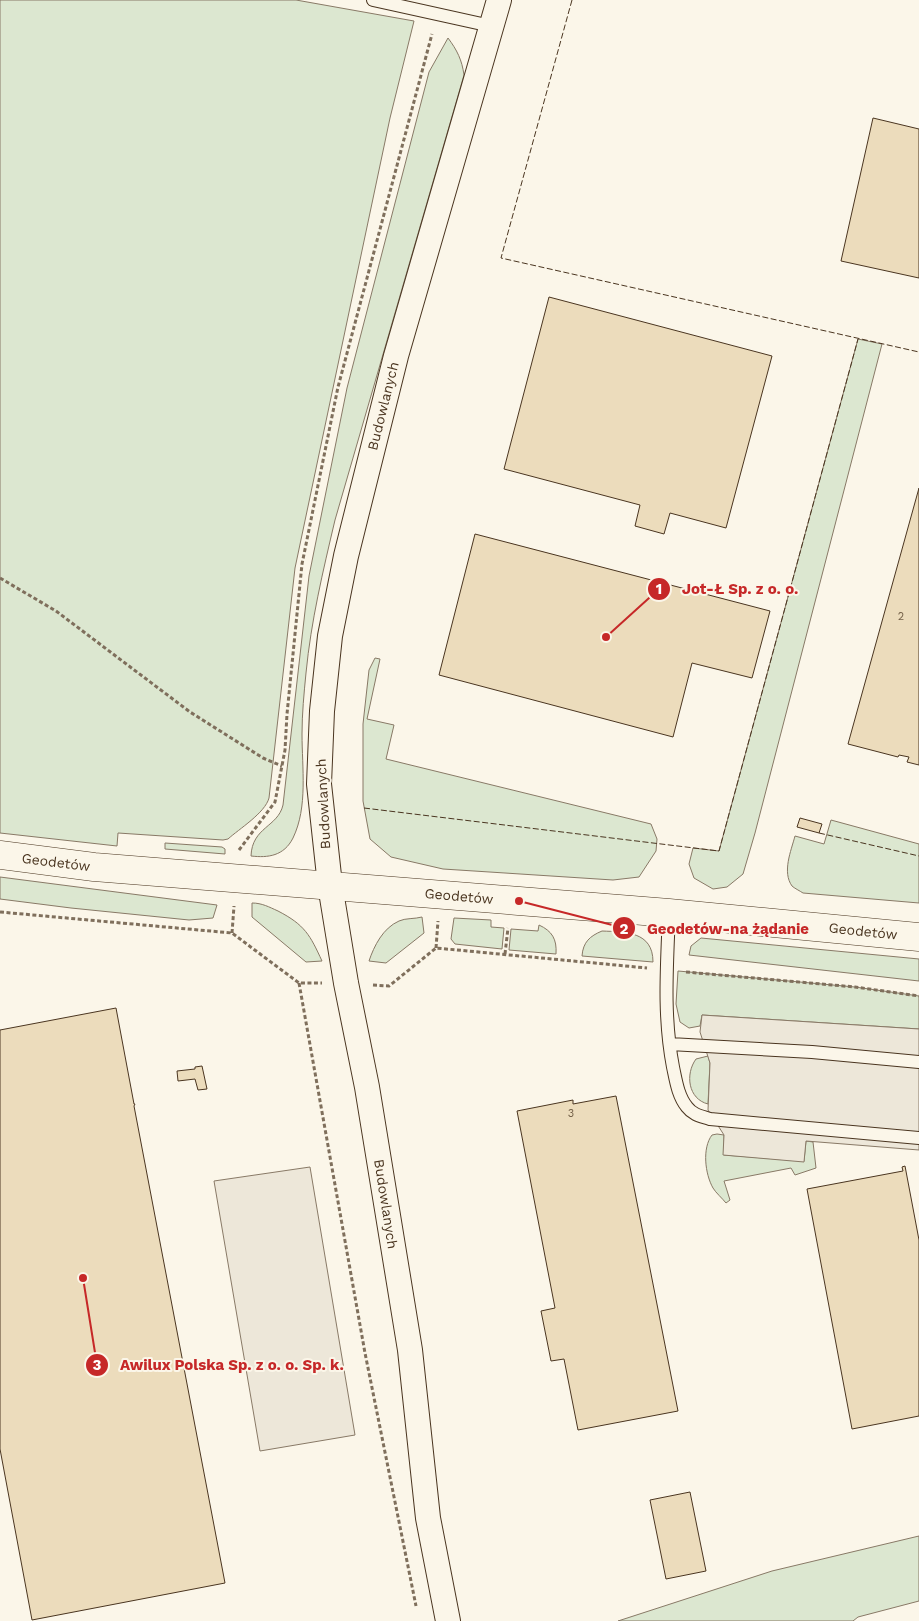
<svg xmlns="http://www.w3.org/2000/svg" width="919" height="1621" viewBox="0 0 919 1621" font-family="'Work Sans',sans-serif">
<rect width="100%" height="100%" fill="#fbf6e9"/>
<path fill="#dce7d0" stroke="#887966" d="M0,0H296L414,21L390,118L295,568L269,798C265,813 239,829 228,839L223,840L118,833L117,846L0,833Z
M448,38C457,50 462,60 464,75L335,520C323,571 311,621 306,673C304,693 302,714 302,734C302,768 308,807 293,838C284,856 268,858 251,856C252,827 278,827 283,805L309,576L347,388L429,72Z
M858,339L882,344L755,833L743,874L727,887L713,889L694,878L689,864L693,848L719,851Z
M375,658L380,659L367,719L394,725L386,759L651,824L657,839L656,851L639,877L613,880L443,869L391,857L370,839L363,801V724L369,670Z
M831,820L919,844V903L803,893C800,891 794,888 792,886C782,872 791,851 795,836L824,844Z
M165,843L222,847L225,849V854L165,849Z
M0,877L217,905L213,918L189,920L71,908L0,899Z
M252,903C262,903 269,907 278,911C305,925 310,935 322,961L306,962L252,917Z
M422,917L424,933L386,963L369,961C374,946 383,928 399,921C405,918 415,919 422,917Z
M454,918L491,920V927L504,928L502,949L455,944L451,939Z
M539,925C552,931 557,939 556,954L509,950L511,929L538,931Z
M602,931C625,932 653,931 653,962L582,956C583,942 590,936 602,931Z
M701,938L919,959V981L689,955L691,946Z
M678,971L855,987L919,996V1029L702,1015L700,1026L689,1028L680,1022L676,1004Z
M708,1056L710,1063L708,1104C688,1099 685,1074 696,1059Z
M717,1134L724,1135V1155L804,1161L806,1141L813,1142L816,1168L795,1175L791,1168L724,1181L730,1200L726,1203C722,1198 716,1193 713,1188C705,1174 702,1148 712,1135Z
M919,1536V1601L858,1617L853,1621H618L772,1571Z"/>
<path fill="#ede7d9" stroke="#887966" d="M702,1015L919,1029V1150L806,1141L804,1162L723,1155L724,1135L708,1110L710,1063L700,1032Z
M310,1167L355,1435L260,1451L214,1181Z"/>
<path fill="#ecdcbc" stroke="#4a3520" d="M873,118L919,129V278L841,261Z
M549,297L772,356L726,528L670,513L664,534L635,526L640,505L504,469Z
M919,488V765L907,762L909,757L899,755L898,757L848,744Z
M475,534L770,611L752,678L692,663L673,737L439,675Z
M800,818L822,824L819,833L797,827Z
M116,1008L134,1104H135L134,1106L225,1583L32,1620L0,1449V1030Z
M202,1066L207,1089L198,1090L195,1079L178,1081L177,1071L195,1069V1067Z
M616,1096L678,1411L578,1430L564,1359L551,1361L541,1311L555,1308L517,1111L573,1100V1104Z
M905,1166L919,1240V1416L852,1429L807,1189L903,1171L902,1167Z
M690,1492L706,1571L666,1579L650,1500Z"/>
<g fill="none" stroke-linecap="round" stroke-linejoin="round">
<g stroke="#4a3520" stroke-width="14">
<path id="service" d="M373,0L491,26
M669,913C667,966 663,1015 673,1067C676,1081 678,1096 687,1107C693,1115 701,1116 710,1119L919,1138
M670,1044L812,1052L919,1062"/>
</g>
<g stroke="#4a3520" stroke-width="26">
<path id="minor" d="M448,1621L428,1518L410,1350L367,1087L346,983L330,885L319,784L322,711L330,636L346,556L396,356L499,0"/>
</g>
<g stroke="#4a3520" stroke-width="29">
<path id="tertiary" d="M0,855L94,867L669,913L919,937"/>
</g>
<path stroke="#7f6f5c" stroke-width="3" stroke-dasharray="4 2.5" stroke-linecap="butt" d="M0,578L56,611L190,712L263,758L282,766
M239,850L275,802L285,750L287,714L302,564L338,387L432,34
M0,912L232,933L299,983H322
M232,933L234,906
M436,948L438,921
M505,954L508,928
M686,972L855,987L919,996
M299,983L365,1353L416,1606
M373,985L389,986L436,948L647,968"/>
<use href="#service" stroke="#fbf6e9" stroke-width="12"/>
<use href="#minor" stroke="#fbf6e9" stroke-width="24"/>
<use href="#tertiary" stroke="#fbf6e9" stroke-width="28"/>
<path stroke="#4a3520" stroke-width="1" stroke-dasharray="6 2.5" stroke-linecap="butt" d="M572,0L501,258L919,352
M364,808L719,851L858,339
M819,833L919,856"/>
</g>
<g text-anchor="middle" stroke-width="4" stroke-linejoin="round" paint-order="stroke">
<g font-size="11" fill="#725f47">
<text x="901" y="620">2</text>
<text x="571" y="1117">3</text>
</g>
<g font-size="14" fill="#4a3520" stroke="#fbf6e9">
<text transform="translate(383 406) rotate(-76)" y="5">Budowlanych</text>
<text transform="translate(323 804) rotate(-93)" y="5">Budowlanych</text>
<text transform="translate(56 862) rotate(7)" y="5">Geodetów</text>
<text transform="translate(459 896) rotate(5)" y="5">Geodetów</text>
<text transform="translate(863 931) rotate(6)" y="5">Geodetów</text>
<text transform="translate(386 1204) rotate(81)" y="5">Budowlanych</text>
</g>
</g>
<path fill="none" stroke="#c62828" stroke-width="2" d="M606 637L659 589M519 901L624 928M83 1278L97 1365"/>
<g fill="#c62828" stroke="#fbf6e9" stroke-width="2">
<circle cx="606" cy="637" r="5"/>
<circle cx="519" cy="901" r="5"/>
<circle cx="83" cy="1278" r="5"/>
<circle cx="659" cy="589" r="12"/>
<circle cx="624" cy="928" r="12"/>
<circle cx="97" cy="1365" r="12"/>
</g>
<g font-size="15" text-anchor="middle" font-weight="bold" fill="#fff">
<text x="659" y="594">1</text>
<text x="624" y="934">2</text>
<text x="97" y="1370">3</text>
</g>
<g font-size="15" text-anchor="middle" font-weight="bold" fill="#c62828" stroke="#fbf6e9" stroke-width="4" stroke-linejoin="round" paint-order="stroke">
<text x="740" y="594">Jot-Ł Sp. z o. o.</text>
<text x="728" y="934">Geodetów-na żądanie</text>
<text x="232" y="1370">Awilux Polska Sp. z o. o. Sp. k.</text>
</g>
</svg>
